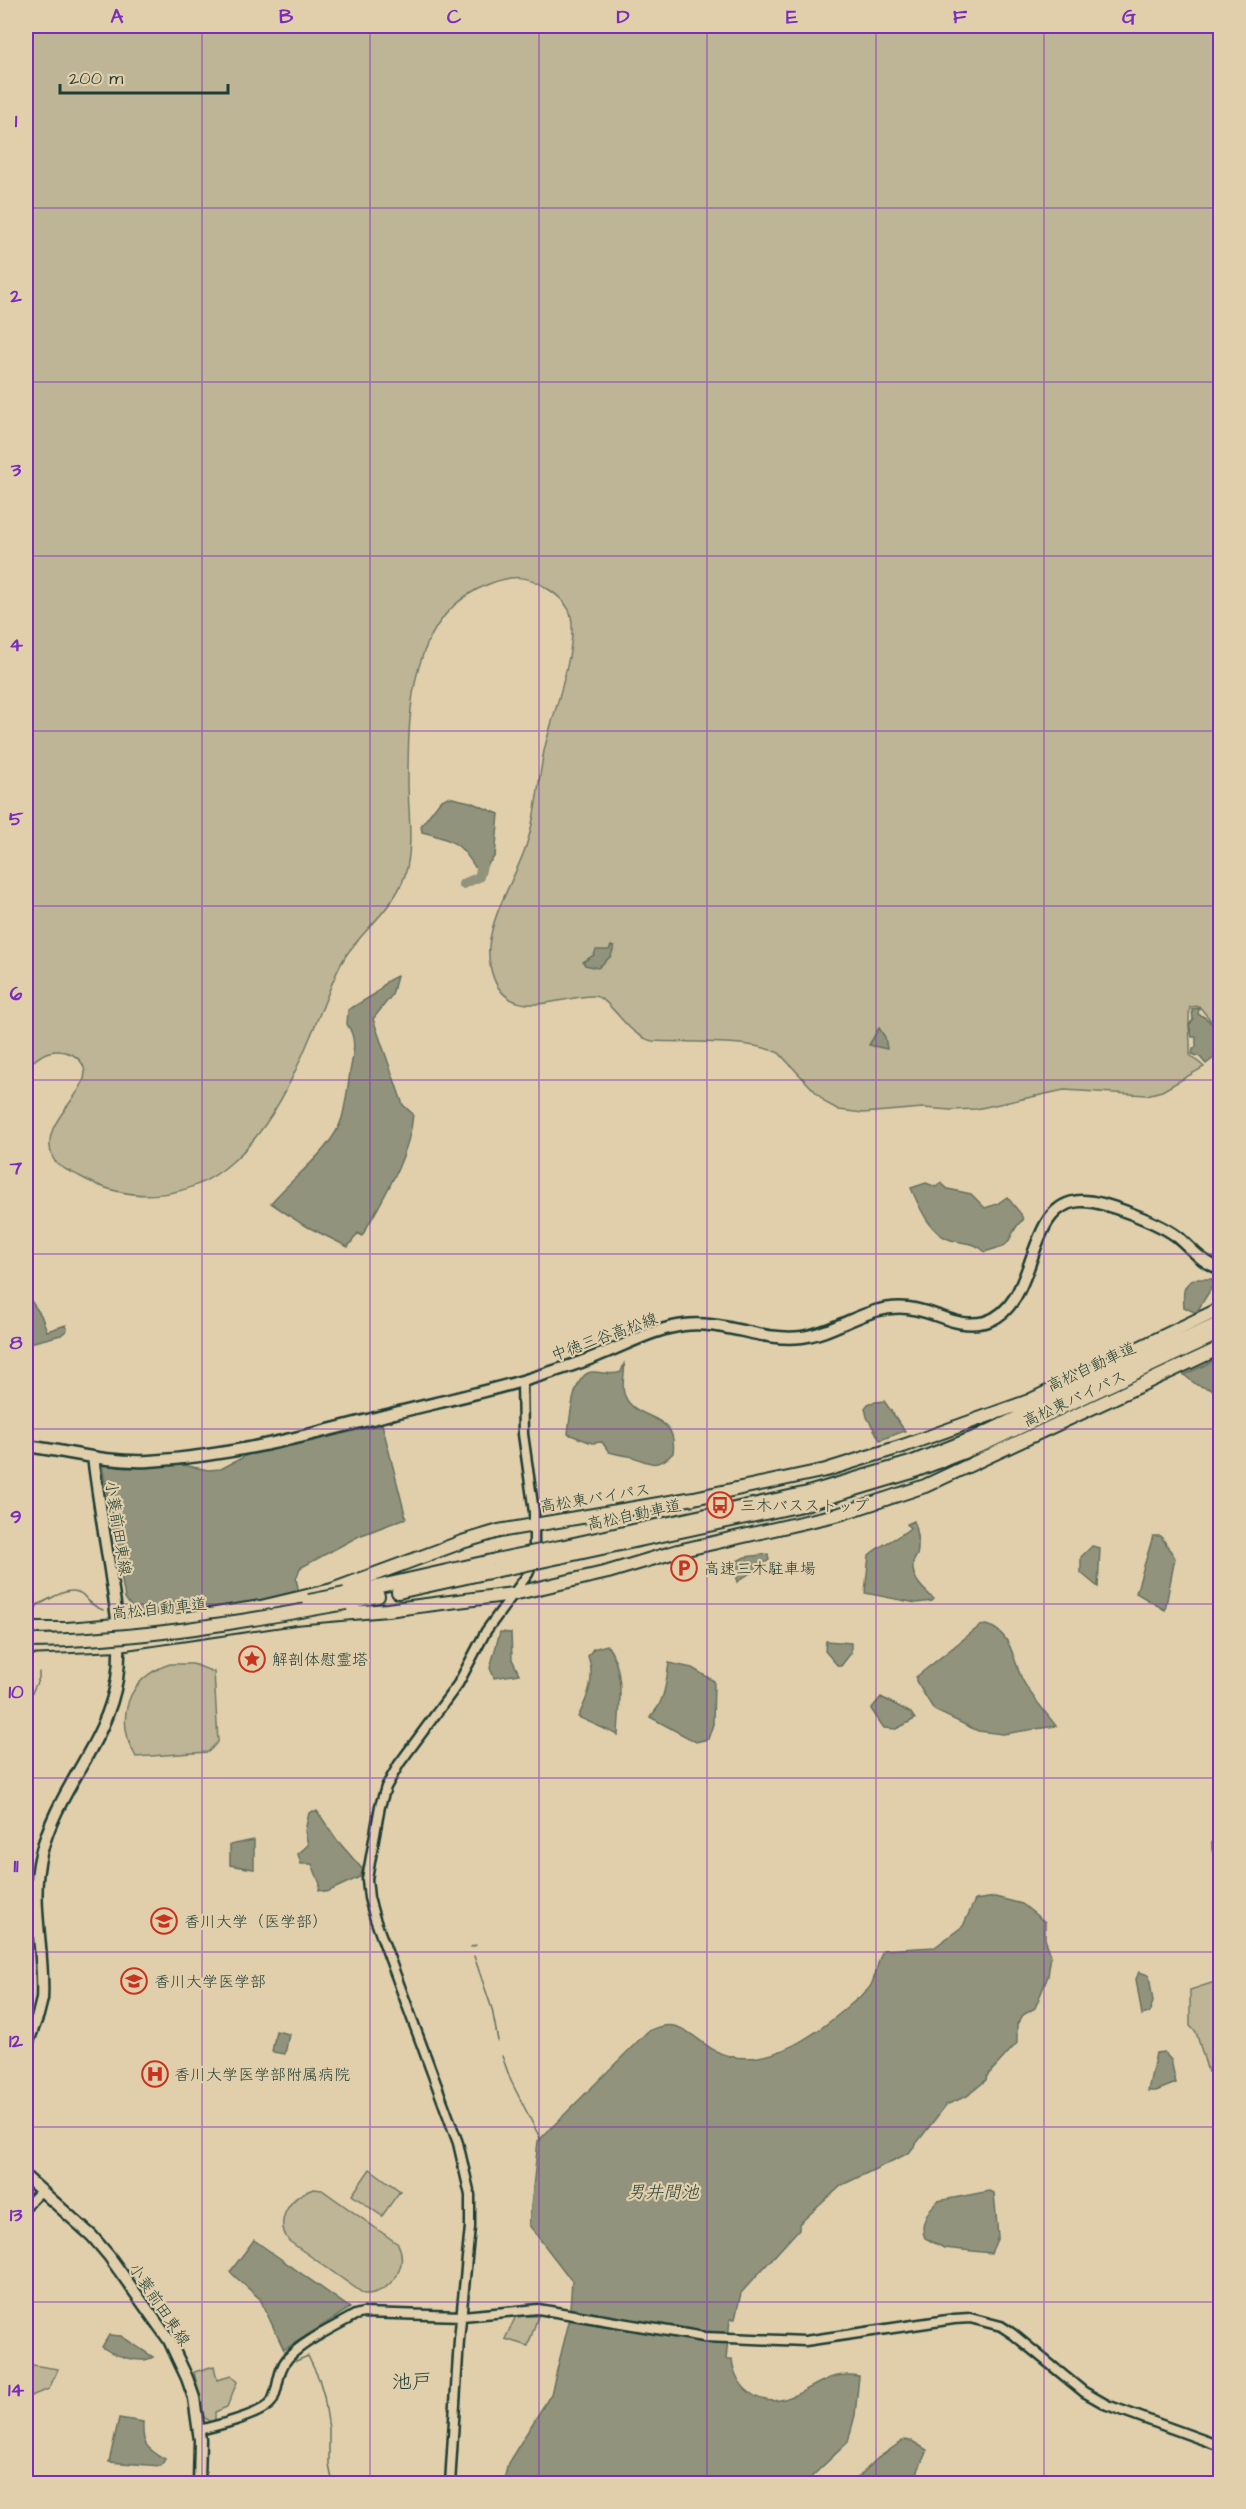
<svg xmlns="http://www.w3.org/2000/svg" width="1246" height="2509" viewBox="0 0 1246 2509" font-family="'Architects Daughter','Klee One',sans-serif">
<rect width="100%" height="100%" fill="#e1cfac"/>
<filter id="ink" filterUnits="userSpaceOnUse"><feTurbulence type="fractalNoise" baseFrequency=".0167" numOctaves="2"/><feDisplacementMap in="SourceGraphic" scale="12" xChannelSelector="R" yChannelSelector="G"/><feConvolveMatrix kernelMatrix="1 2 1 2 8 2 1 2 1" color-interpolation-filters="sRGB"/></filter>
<g filter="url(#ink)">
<path fill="#beb596" stroke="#6e7965" stroke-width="1.5" d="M26,26H1220V1032L1199,1006L1190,1007C1187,1024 1191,1038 1190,1055L1204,1067L1162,1091L1147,1095L1064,1090L976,1109L951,1110L923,1108L863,1113L839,1110L826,1103L779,1053C747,1039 688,1043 652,1041C624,1034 612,998 594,996C564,995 519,1020 498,987C491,976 488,959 489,946C493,909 516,878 527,843C537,813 538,781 544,751C551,719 582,638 569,610C564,600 555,593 545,587C527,574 510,576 489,584C410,614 408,709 408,782C408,812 414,846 405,875C395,907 363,930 345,957C334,974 329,993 321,1011C298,1066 277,1123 231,1163C188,1201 130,1204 81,1177C72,1172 57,1167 53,1158C39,1128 74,1104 83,1082C92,1059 65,1046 46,1053C39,1056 32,1062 26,1067Z
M170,1664H193L214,1672L218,1742L208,1752L136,1757C114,1718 127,1678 170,1664Z
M1220,1953V2071L1216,2073L1208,2072L1196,2032L1190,2026V1990L1218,1981Z
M370,2169L400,2191L382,2216L352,2195Z
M314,2189L322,2190L398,2244C410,2267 389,2295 364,2294L289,2241C273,2220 291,2195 314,2189Z
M516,2316H538L528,2346L505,2339Z
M26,2364L58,2369L49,2389L26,2398Z
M214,2366L217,2380L231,2376L237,2382L227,2407L215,2412V2421L210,2422L204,2417L194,2372Z"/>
<path fill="#92937b" stroke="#64715f" stroke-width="1.5" d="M448,797L470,802L499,814L495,856L479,874C462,844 455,840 422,832L421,826L440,801Z
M611,946L614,947L611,956L598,968L585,965L583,962L594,955L596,950H609Z
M397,976L392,995L373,1019L403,1105L413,1114C410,1156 383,1199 362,1236L358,1233L348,1247L302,1224L271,1203C292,1178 333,1149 342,1118C346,1103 348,1087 350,1072C353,1054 358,1040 347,1024L348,1010L375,994L387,981Z
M1199,1008L1198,1014C1215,1021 1221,1036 1220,1053L1206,1064L1200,1057L1192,1054L1193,1049L1196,1047V1037H1192L1189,1025L1193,1020L1192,1009Z
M879,1028L885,1037L887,1049L869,1045Z
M926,1183L936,1187L941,1183L948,1189L971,1194L985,1208L997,1204L1007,1197L1021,1214L1023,1220C1013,1226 1012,1240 1005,1245C1001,1248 991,1249 985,1252C976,1242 965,1244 951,1240C930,1234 919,1206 911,1188Z
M1196,1279H1213L1212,1287L1196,1313L1184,1307C1183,1293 1182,1284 1196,1279Z
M29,1298L41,1315L47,1331L66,1325L67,1330L61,1335L26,1344V1299Z
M1220,1358V1392L1197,1385L1184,1375Z
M624,1364C626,1373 620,1386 625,1396C635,1422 679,1411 673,1453C655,1472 647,1460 629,1456C622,1455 616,1454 609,1452L602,1442L592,1443L568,1434C570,1418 573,1372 593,1372C603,1372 612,1376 621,1372Z
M884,1401L905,1431L880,1440L867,1417L865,1408L869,1403Z
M382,1424L406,1518L359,1536L300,1568L296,1579L303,1609L139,1618L125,1598L102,1464L125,1468L183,1465L208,1470L221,1469L249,1454L305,1443Z
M914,1521C916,1532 920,1544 917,1555C916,1557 913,1561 913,1563C911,1579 924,1590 934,1599L932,1601L916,1603L865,1593L869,1555C882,1543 898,1539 910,1528L907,1524Z
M1153,1536H1161L1175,1558L1165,1610L1136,1593Z
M1092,1546L1100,1548L1098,1587L1081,1573V1557Z
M768,1554L769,1560L737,1582V1561L745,1557Z
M986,1625C1012,1632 1013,1660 1022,1679C1030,1695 1045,1711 1056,1726L1003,1734L978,1731L934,1710L916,1681V1677L980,1626Z
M500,1632L511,1633L512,1659L519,1674L494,1678L490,1668Z
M826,1641L851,1643V1653L841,1666H838L825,1651Z
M607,1645C626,1671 619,1706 618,1735L578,1717C588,1697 596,1677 588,1656L593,1649Z
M669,1663L692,1668L714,1681L713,1724L708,1739L696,1742L650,1717C665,1703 666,1682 669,1663Z
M881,1697L911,1713L915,1719L896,1729L884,1728L871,1709Z
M313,1811H317L337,1840L363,1870L360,1877L327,1892L319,1890L320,1884L312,1864H301L298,1854L308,1845L305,1831L309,1813Z
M1220,1838V1864L1212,1849V1842Z
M254,1840V1869L230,1865V1845Z
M995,1897L1022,1904L1045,1922V1939L1051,1955L1048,1976L1035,2008L1023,2015L1017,2024V2043L987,2076L986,2080L967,2096L946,2105L909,2153L842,2185L799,2224V2229L741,2293L735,2319H730L726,2359H732C733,2371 739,2385 750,2393C776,2412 799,2392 823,2381C834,2375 847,2374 859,2376L855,2415L848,2442L805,2483L503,2484L508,2463L551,2394L569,2322L572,2281L529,2225L538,2141L647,2032C684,2010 697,2049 729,2056C774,2066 816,2034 848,2007C855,2000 867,1993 871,1985C877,1974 877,1961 883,1950L935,1947L963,1926L975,1900Z
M1139,1972L1149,1975L1153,2002L1149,2013L1142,2015L1136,1979Z
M276,2031L289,2034L285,2054L272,2052Z
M1164,2052L1171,2060L1176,2083L1156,2091H1148L1156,2053Z
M990,2191L994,2193L998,2237L991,2253L944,2248L925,2238C919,2225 928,2210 938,2201Z
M254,2240L350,2308L284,2350L260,2299L230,2272Z
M109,2335L121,2336L153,2357C140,2365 113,2355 102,2347Z
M119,2418L143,2422C142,2444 145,2448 165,2459L161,2466L109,2462Z
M904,2440L912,2441L927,2450L917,2473L909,2483H852L878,2458Z"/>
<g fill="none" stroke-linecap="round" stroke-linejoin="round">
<path stroke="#64715f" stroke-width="1.5" d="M37,1607V1605C52,1599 69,1584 83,1595C89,1602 94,1607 103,1610
M127,1610L135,1612
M26,1705L39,1678V1672
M471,1947L476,1945
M474,1956L492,2009L498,2041
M502,2056L511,2081L541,2140
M295,2358L296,2361L308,2356L319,2379L324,2396L329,2429V2465L333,2484"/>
<path stroke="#92937b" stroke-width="10" d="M463,884L479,877L484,859"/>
<path stroke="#bab294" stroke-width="8" stroke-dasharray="8 4" stroke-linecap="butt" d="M829,1478L837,1504"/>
<g stroke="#1f3d34" stroke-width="13">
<path id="minor" d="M26,2206L40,2192
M199,2430C215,2426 263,2415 272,2401C279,2388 277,2370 288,2358C303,2341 335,2327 355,2315L363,2313L462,2316L538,2309L704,2337L805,2341L954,2319L970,2318L1001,2326L1013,2334L1084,2392L1107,2405L1220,2446
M450,2484L459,2340L470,2227V2195L458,2143L375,1919L369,1898L367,1879L380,1806L386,1787L399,1764L458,1684L486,1631L528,1574L534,1559V1512L523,1434L522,1381"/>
</g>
<g stroke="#1f3d34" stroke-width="15">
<path id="major" d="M26,1446C67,1451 107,1463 149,1461C233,1456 314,1434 395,1413C439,1402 485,1392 529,1379C552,1372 575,1365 597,1356C626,1345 653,1329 684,1325C724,1320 762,1342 802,1337C839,1332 869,1303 908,1308C936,1311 956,1329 985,1322C1041,1306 1023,1203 1081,1201C1103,1200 1162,1224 1179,1238C1193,1250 1202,1263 1220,1268
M26,2047L38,2015L42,1999C45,1951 29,1901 41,1854C56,1791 107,1743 117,1679C123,1643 115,1606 110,1570C104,1533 98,1495 93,1457
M26,2177L92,2236L109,2256L169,2340L187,2378L194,2398L200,2440L199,2484"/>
</g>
<g stroke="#1f3d34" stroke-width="16">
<path id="highway" d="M560,1547L808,1493L910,1463L979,1436L1220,1323
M560,1557L802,1505L912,1472L982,1445L1220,1333
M398,1592L494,1571
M345,1594L496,1560
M346,1603L378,1596
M26,1629H67L178,1620L261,1607L332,1590L462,1542L499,1531L694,1498L826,1470L903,1446L1029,1401L1220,1309
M26,1648L119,1644L295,1618L387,1610L513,1594L608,1572L678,1551L840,1514L925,1486L1220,1348"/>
</g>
<use href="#minor" stroke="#e1cfac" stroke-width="8"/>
<use href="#major" stroke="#e1cfac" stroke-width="10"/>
<use href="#highway" stroke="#e1cfac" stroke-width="12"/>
<g stroke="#1f3d34" stroke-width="16" stroke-linecap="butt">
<path id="highway-bridge" d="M496,1560L560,1547
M494,1571L560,1557
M309,1601L345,1594
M26,1641C134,1641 240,1622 346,1603"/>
</g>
<use href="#highway-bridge" stroke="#e1cfac" stroke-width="12"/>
</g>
</g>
<path fill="none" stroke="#7b2cbf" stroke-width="1.5" stroke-opacity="0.55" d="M202,26V2484M370,26V2484M539,26V2484M707,26V2484M876,26V2484M1044,26V2484M26,208H1220M26,382H1220M26,556H1220M26,731H1220M26,906H1220M26,1080H1220M26,1254H1220M26,1429H1220M26,1604H1220M26,1778H1220M26,1952H1220M26,2127H1220M26,2302H1220"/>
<defs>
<g id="bus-ring" transform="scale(1.35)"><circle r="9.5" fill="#e1cfac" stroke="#c8321e" stroke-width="1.5"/><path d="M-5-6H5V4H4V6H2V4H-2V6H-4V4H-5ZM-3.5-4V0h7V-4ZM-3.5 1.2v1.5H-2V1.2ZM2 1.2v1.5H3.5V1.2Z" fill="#c8321e"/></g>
<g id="parking-ring" transform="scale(1.35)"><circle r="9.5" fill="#e1cfac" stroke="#c8321e" stroke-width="1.5"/><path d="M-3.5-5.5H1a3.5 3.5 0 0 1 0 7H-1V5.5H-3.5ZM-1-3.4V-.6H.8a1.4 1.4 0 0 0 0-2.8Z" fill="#c8321e"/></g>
<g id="sight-ring" transform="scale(1.35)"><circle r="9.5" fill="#e1cfac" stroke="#c8321e" stroke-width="1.5"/><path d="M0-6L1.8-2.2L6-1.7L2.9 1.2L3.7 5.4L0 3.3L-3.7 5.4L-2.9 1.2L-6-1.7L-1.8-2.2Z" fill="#c8321e"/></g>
<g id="university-ring" transform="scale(1.35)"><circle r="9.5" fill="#e1cfac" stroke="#c8321e" stroke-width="1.5"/><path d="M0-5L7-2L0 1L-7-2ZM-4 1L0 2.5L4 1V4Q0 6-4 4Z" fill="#c8321e"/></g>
<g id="hospital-ring" transform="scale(1.35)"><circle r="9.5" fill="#e1cfac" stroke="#c8321e" stroke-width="1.5"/><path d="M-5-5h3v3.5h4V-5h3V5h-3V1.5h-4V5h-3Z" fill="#c8321e"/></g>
</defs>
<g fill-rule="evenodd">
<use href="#bus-ring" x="720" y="1505"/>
<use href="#parking-ring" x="684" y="1568"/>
<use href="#sight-ring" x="252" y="1659"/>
<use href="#university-ring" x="164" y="1921"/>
<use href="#university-ring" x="134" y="1981"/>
<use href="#hospital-ring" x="155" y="2074"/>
</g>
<g text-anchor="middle" stroke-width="4.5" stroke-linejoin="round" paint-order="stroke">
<g font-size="16" fill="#1f3d34" stroke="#e1cfac">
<text transform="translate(604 1336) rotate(-20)" y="6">中徳三谷高松線</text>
<text transform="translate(1091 1366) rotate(-25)" y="6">高松自動車道</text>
<text transform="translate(1074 1398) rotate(-25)" y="6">高松東バイパス</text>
<text transform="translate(595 1497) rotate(-9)" y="6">高松東バイパス</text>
<text transform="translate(634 1514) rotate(-12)" y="6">高松自動車道</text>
<text transform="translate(119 1528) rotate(81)" y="6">小蓑前田東線</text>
<text transform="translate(159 1608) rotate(-6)" y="6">高松自動車道</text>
<text transform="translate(160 2304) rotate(56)" y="6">小蓑前田東線</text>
</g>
<g font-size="16" fill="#1f3d34" stroke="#e1cfac" text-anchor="start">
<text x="740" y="1511">三木バスストップ</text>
<text x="704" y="1574">高速三木駐車場</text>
<text x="272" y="1665">解剖体慰霊塔</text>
<text x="184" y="1927">香川大学（医学部）</text>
<text x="154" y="1987">香川大学医学部</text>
<text x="174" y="2080">香川大学医学部附属病院</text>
</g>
<g font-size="18" font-style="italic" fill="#2a463b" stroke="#e1cfac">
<text x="663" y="2198">男井間池</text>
</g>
<g font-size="20" fill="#1f3d34" stroke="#e1cfac">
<text x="412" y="2388">池戸</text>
</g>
</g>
<rect width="1246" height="2509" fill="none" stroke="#e1cfac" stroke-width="66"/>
<path d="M60 84v9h168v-9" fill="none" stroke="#1f3d34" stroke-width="3"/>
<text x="69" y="84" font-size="18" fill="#1f3d34" stroke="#e1cfac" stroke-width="4.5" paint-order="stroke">200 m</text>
<rect x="33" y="33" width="1180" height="2443" fill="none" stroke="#7b2cbf" stroke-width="2"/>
<g font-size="20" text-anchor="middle" font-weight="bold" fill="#7b2cbf">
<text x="117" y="23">A</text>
<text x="286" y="23">B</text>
<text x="454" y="23">C</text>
<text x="623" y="23">D</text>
<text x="792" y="23">E</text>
<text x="960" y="23">F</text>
<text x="1129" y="23">G</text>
<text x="16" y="127">1</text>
<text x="16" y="302">2</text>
<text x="16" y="476">3</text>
<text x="16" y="651">4</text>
<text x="16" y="825">5</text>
<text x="16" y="1000">6</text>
<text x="16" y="1174">7</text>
<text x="16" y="1349">8</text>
<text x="16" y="1523">9</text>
<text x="16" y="1698">10</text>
<text x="16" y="1872">11</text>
<text x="16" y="2047">12</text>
<text x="16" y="2221">13</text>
<text x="16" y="2396">14</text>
</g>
</svg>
